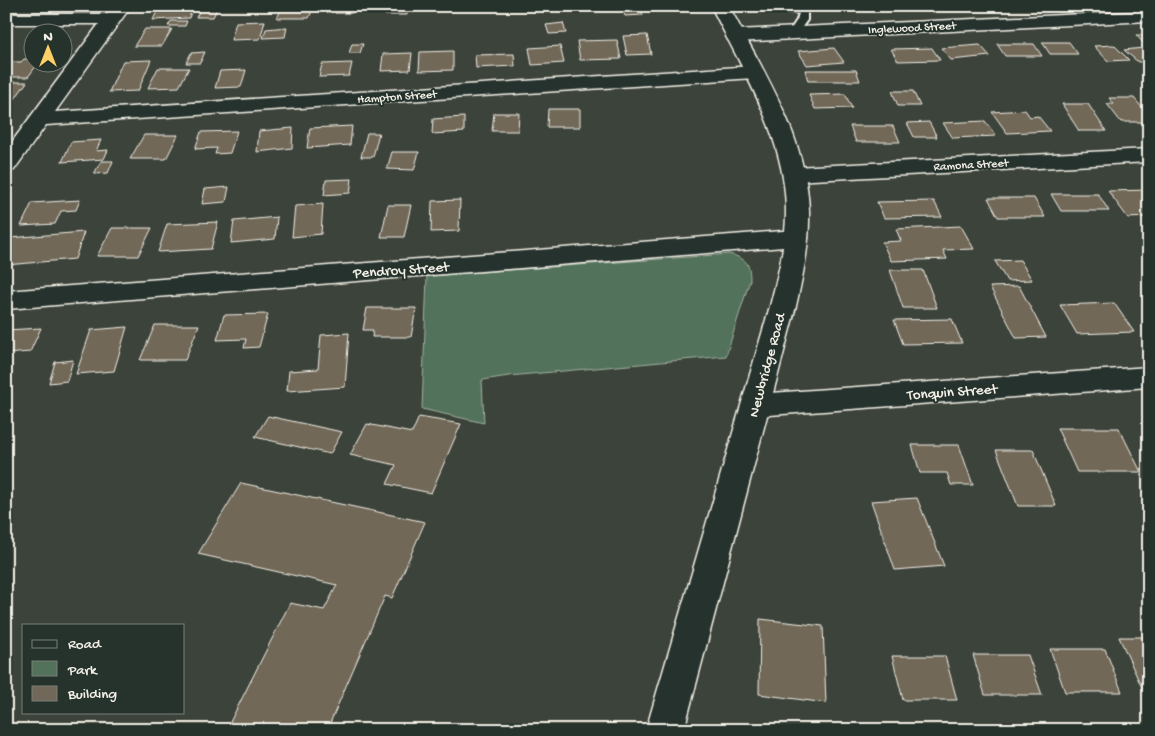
<svg xmlns="http://www.w3.org/2000/svg" width="1155" height="736" viewBox="0 0 1155 736" font-family="'Gochi Hand',sans-serif">
<rect width="100%" height="100%" fill="#3c433a"/>
<filter id="ink" filterUnits="userSpaceOnUse"><feTurbulence type="fractalNoise" baseFrequency=".02" numOctaves="2"/><feDisplacementMap in="SourceGraphic" scale="10" xChannelSelector="R" yChannelSelector="G"/><feConvolveMatrix kernelMatrix="1 2 1 2 8 2 1 2 1" color-interpolation-filters="sRGB"/></filter>
<g filter="url(#ink)">
<path fill="#52725b" stroke="#a3b2a2" d="M729,254C746,259 750,262 750,280L726,356L509,376L482,380L484,423L422,409L427,276Z"/>
<path fill="#716859" stroke="#f4f1e8" d="M179,6V8L193,7L189,18L153,20L159,7Z
M283,6H314L309,18H277Z
M327,6H354L352,13H335L336,11H326Z
M385,6H407V15H385Z
M640,7L643,15L625,16L622,8Z
M201,9H217L213,17H196Z
M171,21H187L185,26H168Z
M265,21L260,39L231,40L236,22Z
M563,23L566,33L549,34L546,25Z
M287,27L285,37L263,38L266,29Z
M145,29H172L162,46H134Z
M647,35L651,54L627,55L623,36Z
M1136,35H1149V48H1148Z
M617,40L621,59L580,60L577,41Z
M1042,42H1069L1078,54H1050Z
M352,44H363L360,53H349Z
M997,44H1034L1042,56H1005Z
M980,45L990,56L951,60L941,48Z
M1114,45L1129,60L1108,61L1094,46Z
M560,46L564,63L532,65L529,48Z
M834,48L844,62L807,65L798,51Z
M932,48L940,60L898,61L891,49Z
M1143,48L1149,54V62H1138L1124,50Z
M453,51V70L419,71L420,52Z
M205,52L200,63H186L191,53Z
M412,53L410,70L381,71L383,54Z
M514,54L515,66L476,68L475,55Z
M24,59H32V62H39L28,77H6V62H21Z
M151,60L138,91L109,92L123,61Z
M352,63L349,76L319,77L322,64Z
M158,68H189L179,87L148,88Z
M246,70L241,87L215,88L220,71Z
M805,70H856L860,81H808Z
M6,82H27L9,107H6Z
M892,91H913L920,106H898Z
M845,94L852,108L815,109L809,95Z
M1109,98H1134L1149,116V122H1121L1107,104H1114Z
M1062,104H1088L1106,131H1079Z
M548,109H580V127H547Z
M1025,110L1030,117L1038,116L1050,131L1007,133L992,112Z
M494,113H519L518,131H492Z
M464,117V132L432,134L433,119Z
M985,121L996,136L953,138L943,123Z
M929,122L937,137H914L907,123Z
M352,126L350,145L307,148L310,128Z
M850,126H893L900,142H856Z
M293,128L292,148L257,152L259,131Z
M237,131L230,153L215,154L217,148L195,149L201,132Z
M367,133H379L373,157H361Z
M144,135H178L166,159H130Z
M101,140L96,151L108,150L104,159L62,162L71,142Z
M392,152H419L414,170L387,169Z
M101,161H113L108,173L94,174Z
M352,179L350,193L324,195L326,180Z
M229,187L226,202L202,204L205,189Z
M1149,190V217L1128,218L1108,191Z
M1051,194H1098L1109,211H1061Z
M988,198H1034L1045,217H998Z
M80,200L76,210L61,211L55,224L21,226L32,203Z
M460,200L459,231L431,232L432,201Z
M934,201L942,217L884,218L877,202Z
M323,204L321,234L292,237L295,206Z
M388,205H411L404,237H381Z
M277,217L275,239L231,243L234,221Z
M218,222L211,249L158,252L167,224Z
M961,226L974,249L943,250L947,259L891,261L882,242L901,241L896,229Z
M112,228H152L138,256H97Z
M84,232L75,259L6,265V245L9,238Z
M1020,260L1032,280L1007,281L995,261Z
M890,270H923L937,308H903Z
M1019,286L1046,337L1016,338L990,287Z
M1114,303L1134,332L1077,334L1060,305Z
M367,308H416L411,337H372L373,330H363Z
M268,314L259,347L244,348L246,339L217,340L224,315Z
M952,319L962,343L903,344L894,320Z
M155,325H199L185,360H140Z
M127,327L114,371L76,374L91,330Z
M41,328L30,352L6,354V330Z
M349,333L345,387L287,391L289,371L318,369L321,335Z
M73,360L67,381L49,383L55,362Z
M268,416L342,432L330,454L255,437Z
M419,417L461,424L431,493L387,484L396,465L350,455L367,424L412,433Z
M1057,428H1119L1141,472H1077Z
M912,445H959L973,485H951L947,473H920Z
M996,450H1033L1056,506H1018Z
M241,483L425,522L392,598L385,596L327,730H226L290,603L324,610L337,585L198,554Z
M917,498L944,566L895,570L871,501Z
M760,619L823,626L826,703L759,694Z
M1119,637H1149V690H1143Z
M1050,649H1105L1122,692H1065Z
M973,655H1028L1042,695H985Z
M892,656H945L957,700H903Z"/>
<g fill="none" stroke-linecap="round" stroke-linejoin="round">
<g stroke="#f4f1e8" stroke-width="4">
<path id="service" d="M777,6L807,9V20L797,34H791L789,32L797,20L799,13L779,11Z"/>
</g>
<g stroke="#f4f1e8" stroke-width="3">
<path id="minor" d="M113,6H131L55,112L754,66L761,68L764,72L761,76L754,78L46,125L14,170L6,172V150L99,24H6V14H107Z
M1149,11V21L735,42L728,40L726,36L728,32L735,30Z
M1149,149V162L794,181L786,179L783,174L786,169L794,167Z
M796,230L804,233L808,238L804,243L796,246L6,309V291Z
M1149,367V387L756,416L746,413L742,405L746,397L756,394Z"/>
</g>
<g stroke="#f4f1e8" stroke-width="3">
<path id="primary" d="M711,6H729C762,70 807,136 809,211C810,243 803,275 796,306L684,730H646L770,306C778,275 786,244 786,212C786,138 743,71 711,6Z"/>
</g>
<use href="#service" fill="#26332d" fill-rule="evenodd"/>
<use href="#minor" fill="#26332d" fill-rule="evenodd"/>
<use href="#primary" fill="#26332d" fill-rule="evenodd"/>
</g>
</g>
<g text-anchor="middle" stroke-width="4" stroke-linejoin="round" paint-order="stroke">
<g font-size="12" fill="#f4f1e8" stroke="#26332d">
<text transform="translate(912 27) rotate(-3)" y="4">Inglewood Street</text>
<text transform="translate(397 96) rotate(-4)" y="4">Hampton Street</text>
<text transform="translate(971 164) rotate(-3)" y="4">Ramona Street</text>
</g>
<g font-size="15" fill="#f4f1e8" stroke="#26332d">
<text transform="translate(401 269) rotate(-4)" y="5">Pendroy Street</text>
<text transform="translate(766 365) rotate(-75)" y="5">Newbridge Road</text>
<text transform="translate(952 391) rotate(-4)" y="5">Tonquin Street</text>
</g>
</g>
<rect width="1155" height="736" fill="none" stroke="#26332d" stroke-width="25"/>
<rect x="12" y="12" width="1130" height="711" fill="none" stroke="#f4f1e8" stroke-width="2" filter="url(#ink)"/>
<rect x="22" y="624" width="162" height="90" fill="#26332d" stroke="#787f78"/>
<rect x="32" y="640" width="25" height="8" fill="#26332d" stroke="#787f78"/>
<text x="68" y="648" font-size="15" fill="#f4f1e8">Road</text>
<rect x="32" y="661" width="25" height="15" fill="#52725b" stroke="#787f78"/>
<text x="68" y="674" font-size="15" fill="#f4f1e8">Park</text>
<rect x="32" y="686" width="25" height="15" fill="#716859" stroke="#787f78"/>
<text x="68" y="698" font-size="15" fill="#f4f1e8">Building</text>
<g transform="translate(48 48)"><circle r="24" fill="#26332d" stroke="#787f78"/>
<path d="M0-4L9 19L0 12L-9 19Z" fill="#ffd166"/>
<text y="-8" font-size="14" font-weight="bold" text-anchor="middle" fill="#f4f1e8">N</text>
</g>
</svg>
